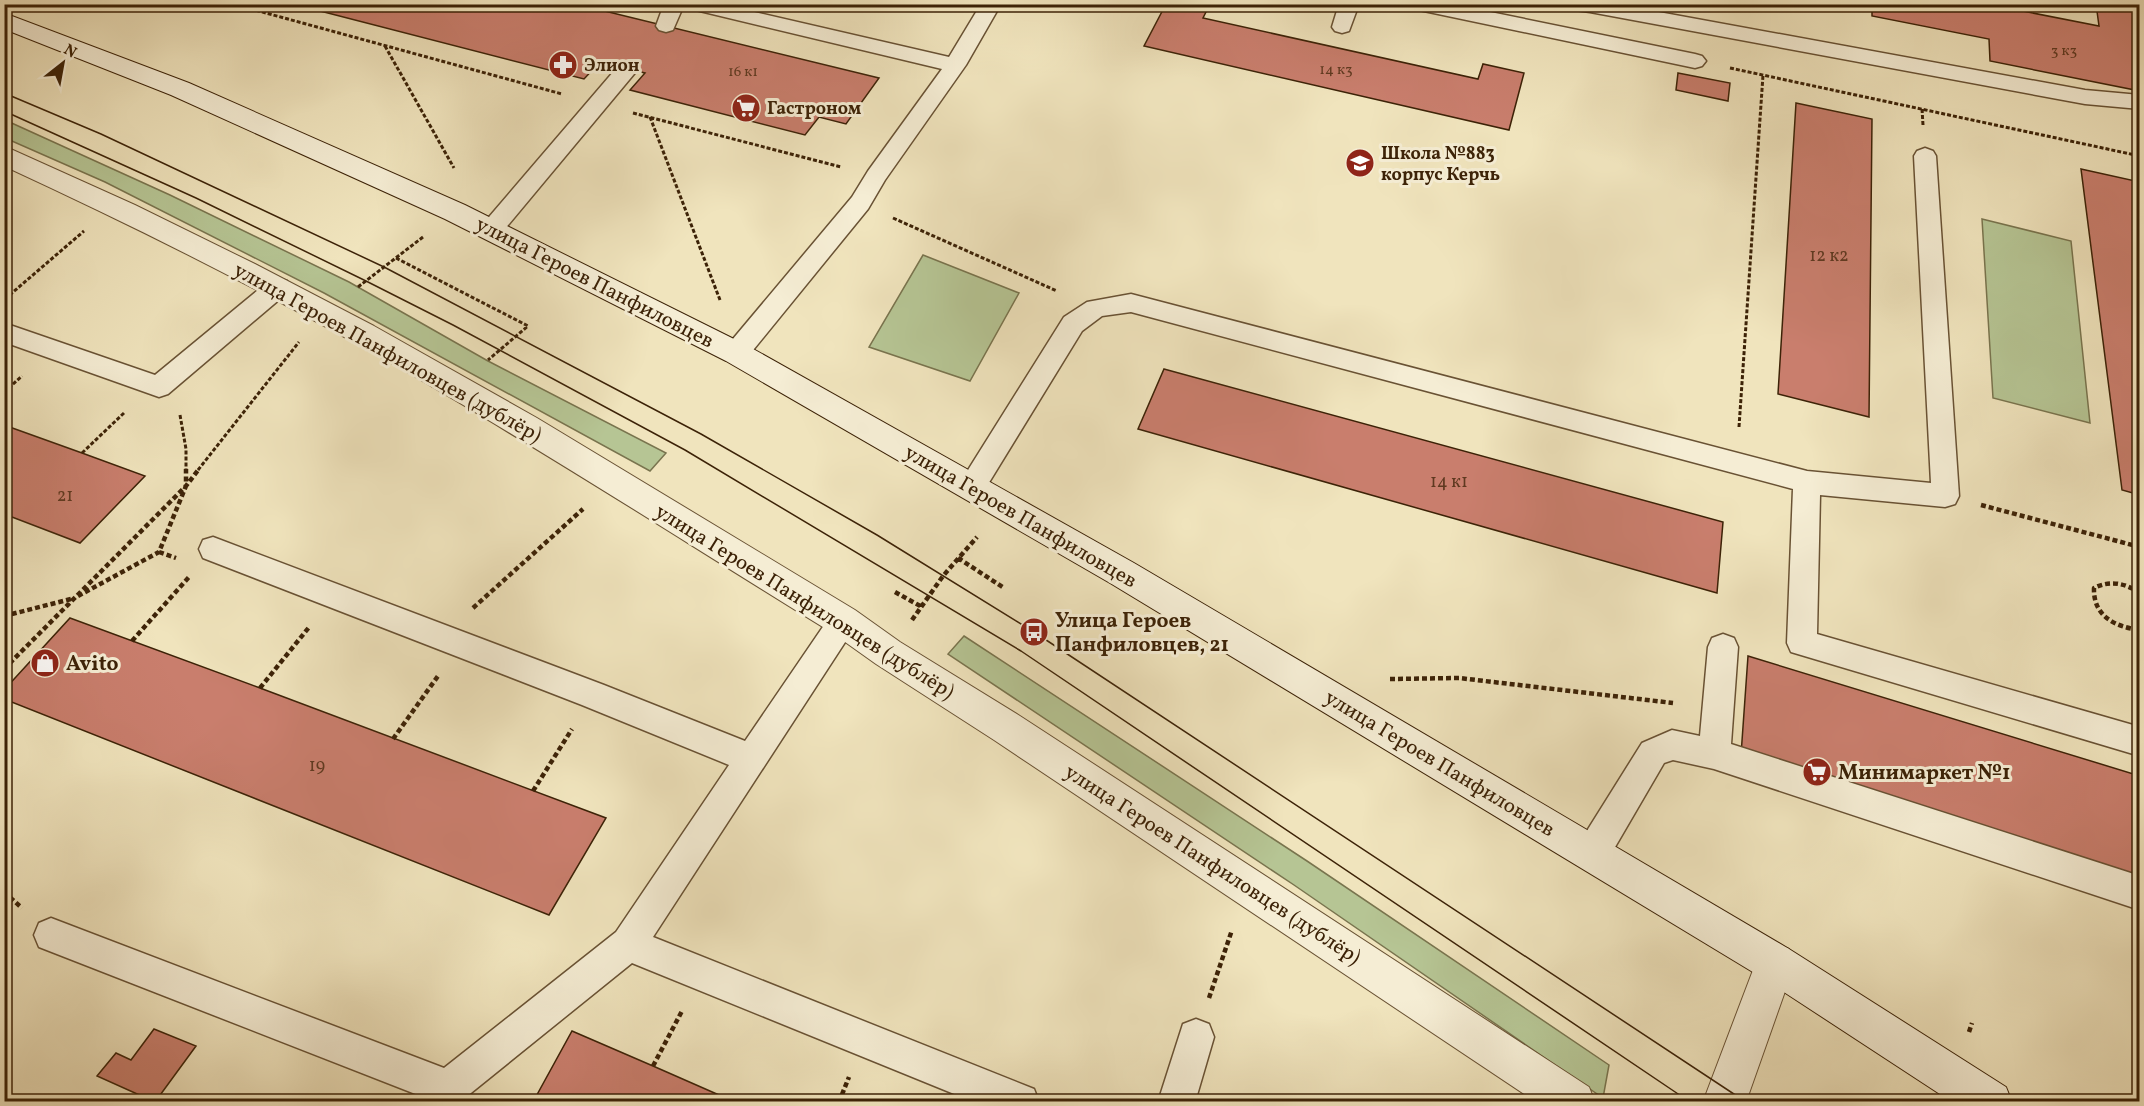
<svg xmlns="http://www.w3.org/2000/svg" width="2144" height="1106" viewBox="0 0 2144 1106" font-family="Vollkorn,serif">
<rect width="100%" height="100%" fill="#f0e4bd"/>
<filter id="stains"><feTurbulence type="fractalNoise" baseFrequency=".00333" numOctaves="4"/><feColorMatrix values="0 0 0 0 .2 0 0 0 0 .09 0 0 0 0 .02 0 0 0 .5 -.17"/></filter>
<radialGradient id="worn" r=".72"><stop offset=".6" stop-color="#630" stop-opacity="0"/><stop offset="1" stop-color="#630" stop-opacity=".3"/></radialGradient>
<path fill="#b6c594" stroke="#79744e" stroke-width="1.5" d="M5,120L170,195L349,282L488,361L666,453L650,471L324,293L105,182L5,138Z
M1982,219L2071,241L2090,423L1993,398Z
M923,255L1019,293L970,381L869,347Z
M964,636L1307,861L1609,1065L1603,1098L1294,885L948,654Z"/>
<path fill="#c97e6d" stroke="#3c2207" stroke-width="1.5" d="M293,4H576L879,78L846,124L819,117L805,135L630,90L645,73L600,62L584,79Z
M1166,4H1210L1203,18L1478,79L1483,64L1524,73L1509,130L1144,46Z
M1872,4H2002V7L2099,26L2096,4L2140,10V91L1990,61L1989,39L1872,16Z
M1678,73L1730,83L1728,101L1676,90Z
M1796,103L1872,119L1869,417L1778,394Z
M2081,169L2140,182V495L2122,490Z
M1164,369L1723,522L1717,593L1138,429Z
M4,425L82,453L145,476L80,543L4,514Z
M70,618L260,688L606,818L549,915L4,699V690Z
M1748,656L2140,776V883L1741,755Z
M154,1029L196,1046L155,1102L97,1076L116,1053L131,1060Z
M572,1031L653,1066L735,1102H533Z"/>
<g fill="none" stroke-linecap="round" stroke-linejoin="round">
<g stroke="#695234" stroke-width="3">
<path id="service" d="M4,4H16L13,8L4,11Z
M664,4H720L949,57L981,4H1001L966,65L885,180L868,209L745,360L736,363L727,360L723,353L727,346L852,197L868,171L942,69L683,7L673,30L666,32L659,30L656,26Z
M1339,4H1359L1349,31L1342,33L1335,31L1332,27Z
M1409,4H1451L1695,54L1702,56L1706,61L1702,66L1695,68L1419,10L1412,8Z
M1557,4H1615L2085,90L2140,95V109L2085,104L1590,12L1560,8Z
M627,62L634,64L638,69L634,74L499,236L491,238L483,236L479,230L483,224L620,64Z
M1925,148L1933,151L1936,156L1959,496L1955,504L1945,507L1820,495L1817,634L2140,727V756L1791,652L1787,643L1793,489L1131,312L1102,316L1082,331L982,494L972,497L962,494L958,486L1064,317L1087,302L1131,294L1807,471L1931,483L1914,156L1917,151Z
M278,278L287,281L290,287L287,293L168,394L159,397L4,342V323L155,375L269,281Z
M213,537L604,685L745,741L833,612L843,608L853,612L858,621L853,630L653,937L1034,1089L1039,1102H974L632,963L461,1101L436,1102L39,947L34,935L39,923L51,918L444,1068L616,932L729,765L582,705L203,558L199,549L203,540Z
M1723,634L1734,638L1738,647L1731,744L2140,876V910L1714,769L1673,760L1664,763L1604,866L1592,870L1580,866L1575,854L1580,842L1642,743L1672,730L1700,736L1708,647L1712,638Z
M1196,1019L1209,1024L1214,1037L1195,1102H1158L1183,1024Z"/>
</g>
<g stroke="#695234" stroke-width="2">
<path id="minor" d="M4,146L135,205L255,264L374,326L537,418L855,610L900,642L1020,716L1589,1087L1595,1102H1536L994,740L876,664L831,632C691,546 554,457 412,375C279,299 143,230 4,166Z
M1775,943L1789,949L1795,963L1746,1102H1703L1761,949Z"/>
</g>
<g stroke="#3c2207" stroke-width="2">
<path id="secondary" d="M4,13L189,83L465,205L746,345L1134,563L1789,949L2006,1087L2012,1102H1952L1761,977L1110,583L726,361L445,219L171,95L4,29Z"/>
</g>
<path stroke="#3c2207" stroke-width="3" stroke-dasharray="4 2" stroke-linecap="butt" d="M233,4L562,94
M385,46L454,168
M1730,68L2140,156
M1922,109L1923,125
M633,113L841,167
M650,117L720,300
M893,218L1057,291
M396,258L528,326L488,360
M358,287L423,237
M5,299L84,231
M4,392L22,376
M180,415L186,449V470
M1739,427L1763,75
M82,453L125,412
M198,470L299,342"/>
<path stroke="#3c2207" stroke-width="4.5" stroke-dasharray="5 3" stroke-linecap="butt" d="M1981,505L2140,547
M159,552L176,558
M958,558L1004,588
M895,592L922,607
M2140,593C2125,583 2110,580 2094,588C2093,616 2115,627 2140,630
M78,596L159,552L186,486V469
M473,608L583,509
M4,616L71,599
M912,620L943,576L977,537
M132,641L189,577
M4,669L186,486L199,469
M1390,679L1459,678L1673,703
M260,688L310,626
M393,739L438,676
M533,791L572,729
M4,892L22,908
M1209,998L1232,930
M1969,1032L1972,1023
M653,1066L682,1011
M839,1102L849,1077"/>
<use href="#service" fill="#f5edd4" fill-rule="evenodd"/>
<use href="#minor" fill="#f5edd4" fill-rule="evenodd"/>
<use href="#secondary" fill="#f5edd4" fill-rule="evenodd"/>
<path stroke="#3c2207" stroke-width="1.5" d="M4,93L101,134L384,267L701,434L877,535L1034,632L1746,1102
M4,111L196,198L366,281L453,325L685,450L1021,651L1690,1102"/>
</g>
<defs>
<g id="pharmacy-disc" transform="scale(1.5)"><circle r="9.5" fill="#8f2418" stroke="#f5edd4"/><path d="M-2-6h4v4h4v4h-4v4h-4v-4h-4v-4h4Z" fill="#fff"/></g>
<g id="supermarket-disc" transform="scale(1.5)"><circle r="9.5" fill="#8f2418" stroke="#f5edd4"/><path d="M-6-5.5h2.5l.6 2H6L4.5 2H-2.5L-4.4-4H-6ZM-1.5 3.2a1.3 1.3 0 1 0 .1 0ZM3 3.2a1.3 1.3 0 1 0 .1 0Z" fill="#fff"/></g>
<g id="school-disc" transform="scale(1.5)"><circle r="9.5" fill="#8f2418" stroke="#f5edd4"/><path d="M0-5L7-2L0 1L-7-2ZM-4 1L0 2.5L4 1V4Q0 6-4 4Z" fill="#fff"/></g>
<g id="bus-disc" transform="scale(1.5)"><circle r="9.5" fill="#8f2418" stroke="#f5edd4"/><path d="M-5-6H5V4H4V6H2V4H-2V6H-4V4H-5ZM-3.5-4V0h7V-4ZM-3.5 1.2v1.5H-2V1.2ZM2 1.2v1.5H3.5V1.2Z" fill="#fff"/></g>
<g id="shop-disc" transform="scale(1.5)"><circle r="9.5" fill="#8f2418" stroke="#f5edd4"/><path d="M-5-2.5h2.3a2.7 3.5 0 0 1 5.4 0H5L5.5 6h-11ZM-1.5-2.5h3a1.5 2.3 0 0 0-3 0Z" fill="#fff"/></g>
</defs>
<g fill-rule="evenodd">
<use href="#pharmacy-disc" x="563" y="65"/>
<use href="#supermarket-disc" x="746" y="108"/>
<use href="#school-disc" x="1360" y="163"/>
<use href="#bus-disc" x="1034" y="632"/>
<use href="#shop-disc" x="45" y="663"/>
<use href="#supermarket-disc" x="1817" y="772"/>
</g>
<g text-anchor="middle" stroke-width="6" stroke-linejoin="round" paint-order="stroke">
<g font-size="15" fill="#5f3920">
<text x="2064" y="55">3 к3</text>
<text x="1336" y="74">14 к3</text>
<text x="743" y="76">16 к1</text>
</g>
<g font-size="18" font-weight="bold" fill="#3c2207" stroke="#f5edd4" text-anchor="start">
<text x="584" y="71">Элион</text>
<text x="767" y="114">Гастроном</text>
<text x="1381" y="159">Школа №883<tspan x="1381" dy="21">корпус Керчь</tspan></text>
</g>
<g font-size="18" fill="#5f3920">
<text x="1829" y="261">12 к2</text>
<text x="1449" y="487">14 к1</text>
<text x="65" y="501">21</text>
<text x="317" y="771">19</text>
</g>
<g font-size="21" fill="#3c2207" stroke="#f5edd4">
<text transform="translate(595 282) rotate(27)" y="7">улица Героев Панфиловцев</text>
<text transform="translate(388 352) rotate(29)" y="7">улица Героев Панфиловцев (дублёр)</text>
<text transform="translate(1021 516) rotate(30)" y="7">улица Героев Панфиловцев</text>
<text transform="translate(805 601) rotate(32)" y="7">улица Героев Панфиловцев (дублёр)</text>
<text transform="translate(1440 763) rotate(31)" y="7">улица Героев Панфиловцев</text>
<text transform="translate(1213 864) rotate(33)" y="7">улица Героев Панфиловцев (дублёр)</text>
</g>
<g font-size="21" font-weight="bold" fill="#3c2207" stroke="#f5edd4" text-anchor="start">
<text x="1055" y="627">Улица Героев<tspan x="1055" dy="24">Панфиловцев, 21</tspan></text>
<text x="66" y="670">Avito</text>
<text x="1838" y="779">Минимаркет №1</text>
</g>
</g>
<rect width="2144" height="1106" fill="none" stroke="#f0e4bd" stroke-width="24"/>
<rect x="6" y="6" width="2132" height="1094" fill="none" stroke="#3c2207" stroke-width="3"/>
<rect x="12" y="12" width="2120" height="1082" fill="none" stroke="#3c2207" stroke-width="1.5"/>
<g transform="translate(63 63) rotate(31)" stroke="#f5edd4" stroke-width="4.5" paint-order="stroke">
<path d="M0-4.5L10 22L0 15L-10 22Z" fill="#3c2207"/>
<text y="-9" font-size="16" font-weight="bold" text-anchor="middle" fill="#3c2207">N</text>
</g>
<rect width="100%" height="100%" filter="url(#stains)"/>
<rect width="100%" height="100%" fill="url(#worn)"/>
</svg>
